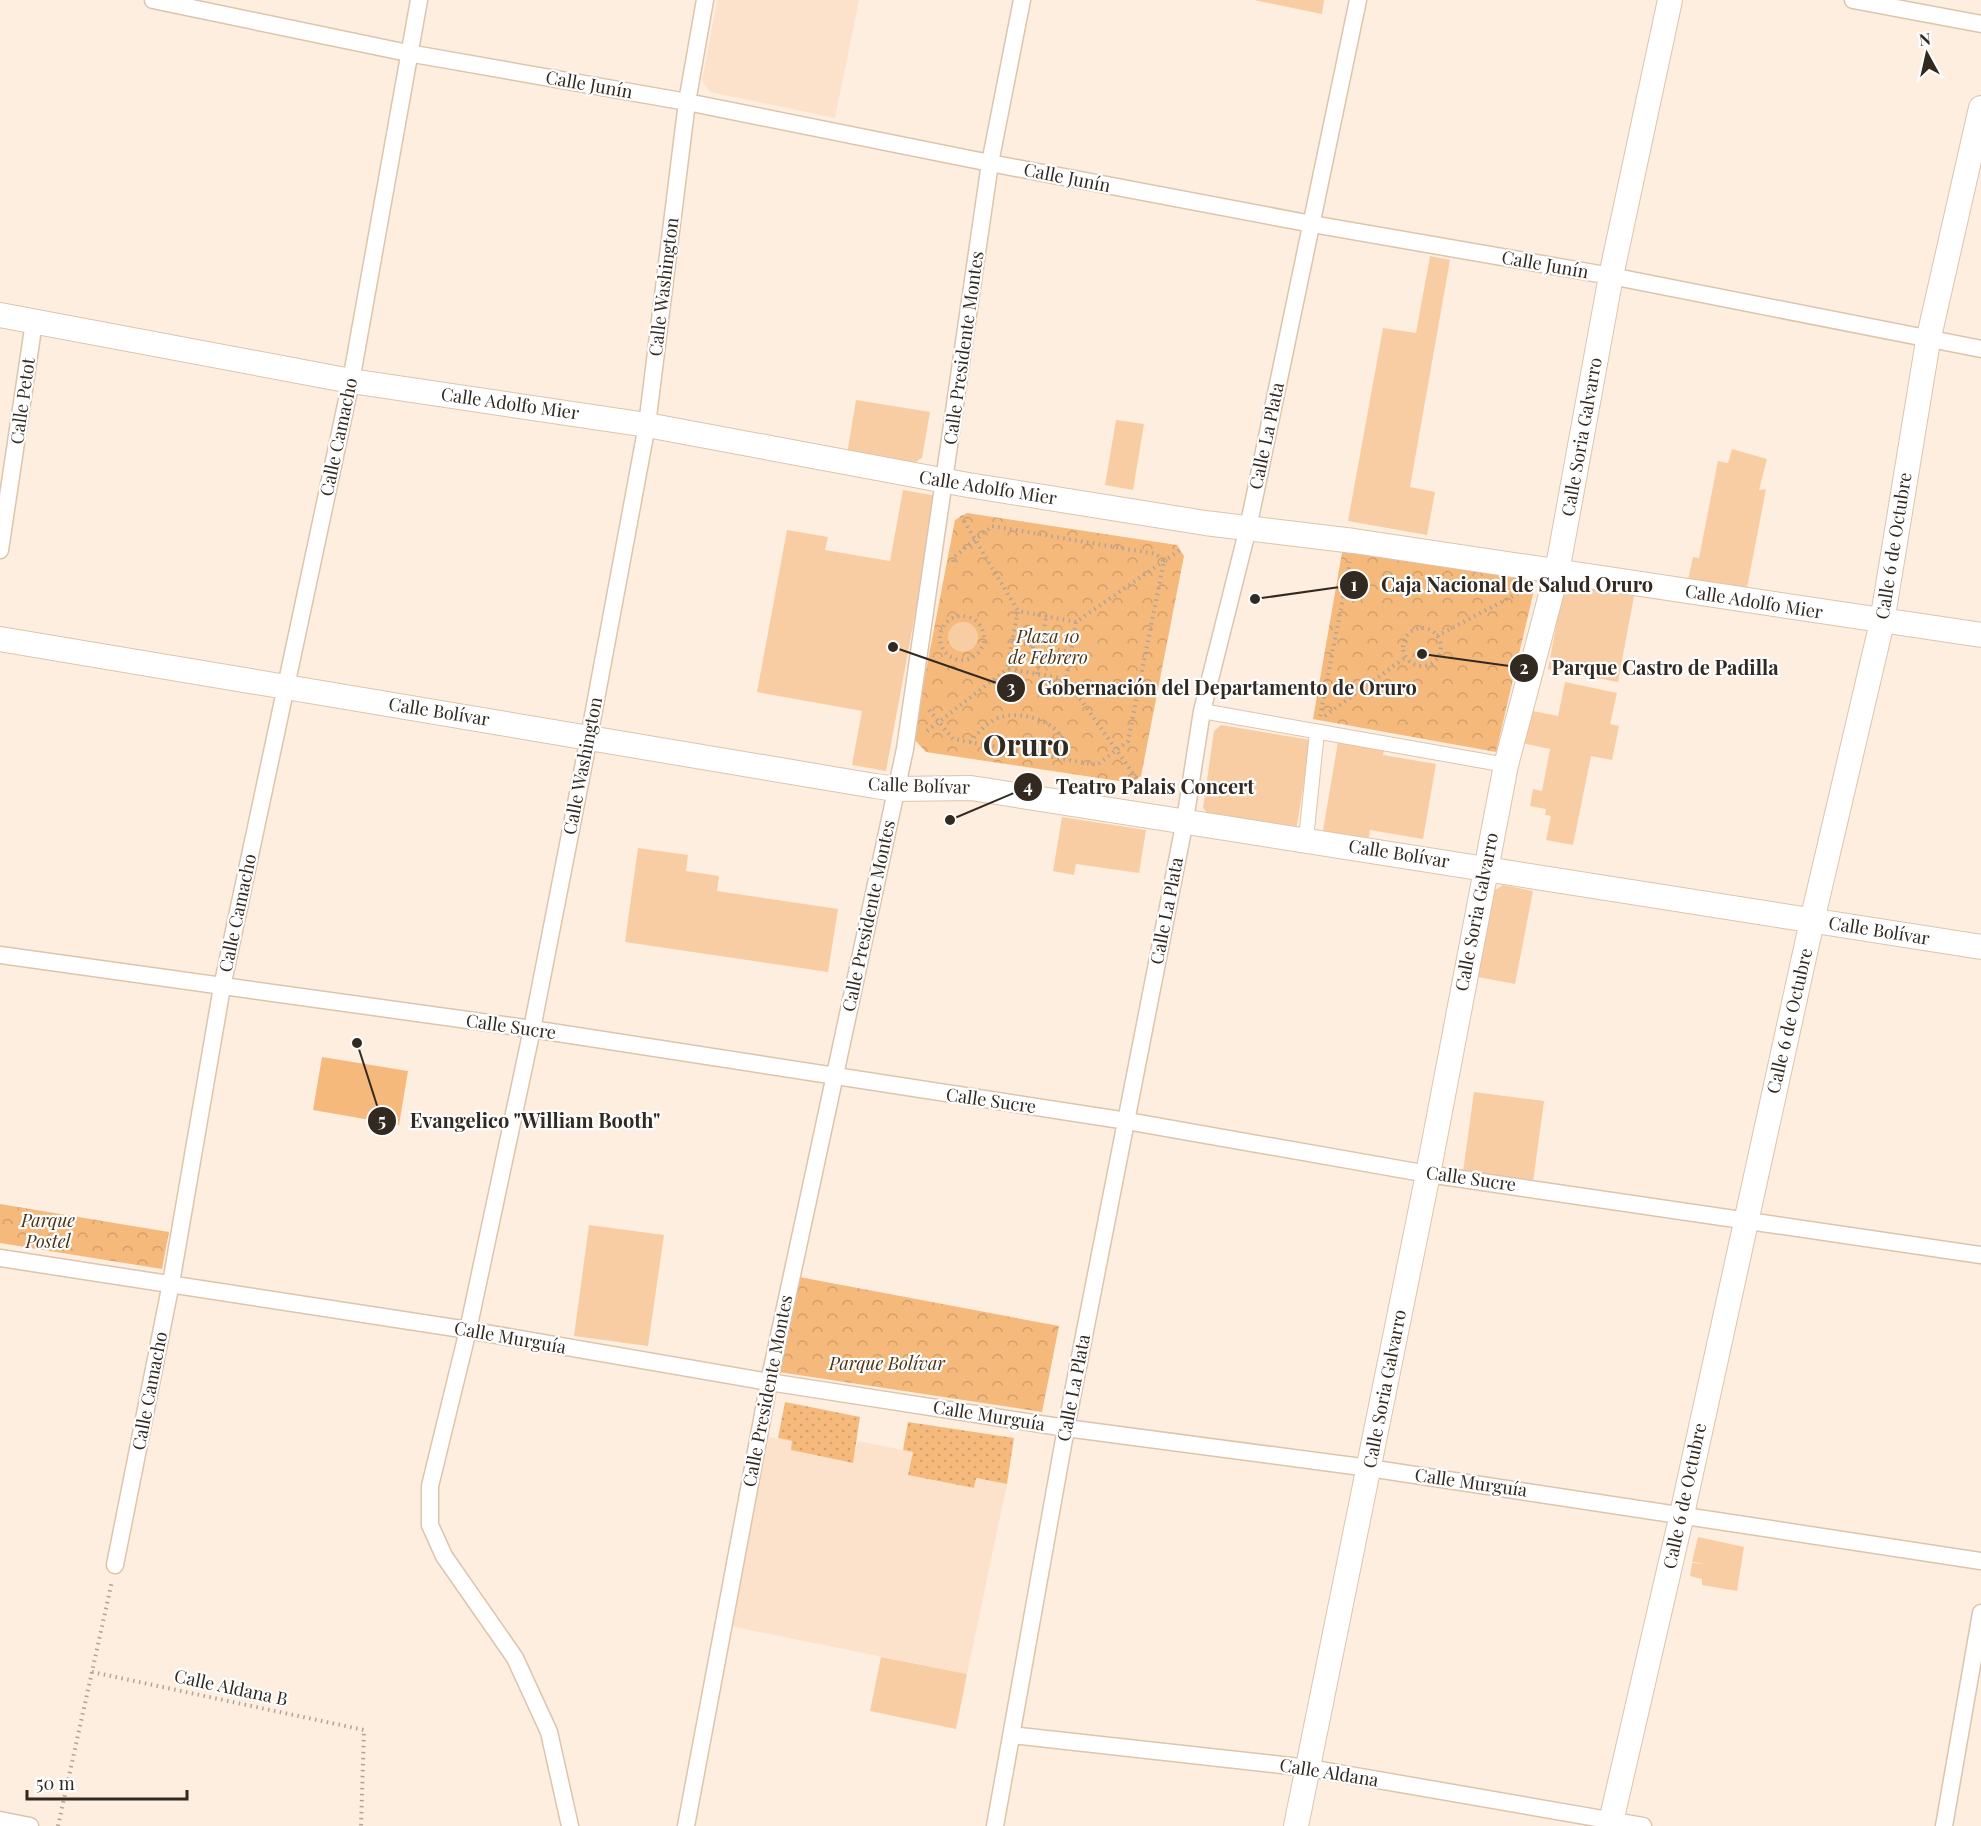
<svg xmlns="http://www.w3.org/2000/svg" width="1981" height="1826" viewBox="0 0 1981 1826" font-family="'Playfair Display',serif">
<defs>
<pattern id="grass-dots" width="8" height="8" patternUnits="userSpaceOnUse" patternTransform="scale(1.5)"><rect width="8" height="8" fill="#f5b97c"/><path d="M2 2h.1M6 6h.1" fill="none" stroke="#d29f6b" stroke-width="1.8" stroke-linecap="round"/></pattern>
<pattern id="park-crowns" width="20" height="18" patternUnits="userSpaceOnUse" patternTransform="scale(1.5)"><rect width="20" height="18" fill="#f5b97c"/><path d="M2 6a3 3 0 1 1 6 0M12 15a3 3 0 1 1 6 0" fill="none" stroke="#d29f6b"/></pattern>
</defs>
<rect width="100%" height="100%" fill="#fdeedf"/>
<path fill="#fce2cb" d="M717,0H859L835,118L710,92L702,81Z
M769,1437L793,1441L791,1450L852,1463L858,1441L913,1452L908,1475L974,1488L976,1478L1007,1484L967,1674L730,1626Z"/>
<path fill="url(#grass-dots)" d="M785,1402L860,1417L853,1463L791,1450L792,1441L778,1438Z
M908,1422L1014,1438L1007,1484L976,1478L974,1488L908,1475L913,1452L903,1450Z"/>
<path fill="url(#park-crowns)" d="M967,513L1177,545L1184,556L1141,776L1132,783L926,752L913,738L955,520Z
M1343,547L1526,580L1534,590L1496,752L1313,719Z
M0,1204L169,1232L162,1269L0,1243Z
M794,1276L1059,1326L1042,1412L772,1371Z"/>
<path fill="#f5b97c" d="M322,1057L408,1071L399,1125L313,1110Z"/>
<path fill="#f9cda3" d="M1254,0H1324L1322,14Z
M1430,256L1450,260L1410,487L1435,492L1427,535L1348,521L1383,328L1416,333Z
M856,400L930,412L922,458L911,465L847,454Z
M1116,420L1144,424L1133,490L1105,485Z
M1732,449L1767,459L1759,490L1766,489L1747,588L1688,580L1693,557L1699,558L1718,461L1728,463Z
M903,490L937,496L886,771L852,765L862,711L757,692L787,530L828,537L825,550L890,561Z
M1564,584L1634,596L1618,682L1548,669Z
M948 637a15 15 0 1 1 30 0a15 15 0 1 1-30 0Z
M1565,682L1617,693L1610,724L1619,726L1612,760L1591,756L1573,845L1546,840L1551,816L1545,815L1546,809L1530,806L1533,789L1542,791L1550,749L1517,742L1523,709L1558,716Z
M1221,725L1311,740L1296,831L1212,818L1203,808L1214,731Z
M1338,742L1384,750L1383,755L1436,764L1423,839L1370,830L1368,843L1322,836Z
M1062,817L1146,830L1139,873L1076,864L1074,875L1053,871Z
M638,848L688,855L686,871L719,876L717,891L838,909L828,972L625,942Z
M1503,885L1533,891L1515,984L1478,977L1495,890Z
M1474,1092L1544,1101L1533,1182L1463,1172Z
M589,1225L664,1235L648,1346L574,1336Z
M1698,1537L1744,1547L1737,1591L1702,1585V1579L1690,1576L1692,1563L1707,1564L1692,1562Z
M881,1657L967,1674L956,1729L870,1711Z"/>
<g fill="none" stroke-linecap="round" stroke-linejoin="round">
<g stroke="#ddc4ad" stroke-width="16">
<path id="pedestrian" d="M1202,711L1506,765
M1306,839L1317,732"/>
</g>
<g stroke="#ddc4ad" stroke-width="19">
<path id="minor" d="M153,0L408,53L687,102L990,163L1312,224L1611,276L1981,349
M1853,0L1981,24
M0,550L34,322
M0,955L532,1029L1127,1121L1428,1174L1981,1255
M0,1258L468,1330L769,1382L1066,1428L1369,1468L1981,1561
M115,1565L171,1283L222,987L351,381L419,0
M1012,1735L1309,1768L1643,1826
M0,1820L30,1826
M570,1826L549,1732L515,1658L444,1556L430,1525V1486L468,1330L532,1029L589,737L647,425L687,102L705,0
M686,1826L769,1382L905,749L990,163L1022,0
M995,1826L1066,1428L1185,820L1202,711L1248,528L1358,0
M1944,1826L1981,1613"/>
</g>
<g stroke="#ddc4ad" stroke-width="26">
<path id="secondary" d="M0,315L351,381L647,425L968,485L1205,523L1354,541L1981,635
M0,639L875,786L896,789L971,788L1981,947
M1296,1826L1428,1174L1506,765L1557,572L1611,276L1670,0
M1610,1826L1682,1514L1812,921L1882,622L1928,341L1981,108"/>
</g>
<path stroke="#b1a497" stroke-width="4" stroke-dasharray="1.5 4.5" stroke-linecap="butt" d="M961,516L1018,611
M940 638a22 22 0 1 1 44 0a22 22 0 1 1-44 0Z
M1076,622L1018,611L1007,669L1066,679L1076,622L1180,550
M1403 647a19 19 0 1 1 38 0a19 19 0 1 1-38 0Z
M1437,636L1524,590
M1043,638L1046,616
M1033 648a9 9 0 1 1 18 0a9 9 0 1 1-18 0Z
M1012,642L1033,645
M1052,649L1071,652
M1037,674L1040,657
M1066,679L1137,779
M929,710L953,739L1097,765L1128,741L1164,561L1156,554L992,526L954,557L953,564
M1320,716L1350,562
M1325,716L1406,657
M927,731L1007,669
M970,742C978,733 987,722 998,718C1017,711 1046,718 1059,733C1065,740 1067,751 1069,760
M92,1672L364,1730L361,1826
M58,1826L112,1581"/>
<use href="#pedestrian" stroke="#fff" stroke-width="14"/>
<use href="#minor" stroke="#fff" stroke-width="16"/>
<use href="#secondary" stroke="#fff" stroke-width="24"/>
</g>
<g text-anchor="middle" stroke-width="4.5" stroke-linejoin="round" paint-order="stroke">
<g font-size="18" fill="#322920" stroke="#fefefe">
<text transform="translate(589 85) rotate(10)" y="6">Calle Junín</text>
<text transform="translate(1067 178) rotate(11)" y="6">Calle Junín</text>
<text transform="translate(1545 265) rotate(10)" y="6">Calle Junín</text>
<text transform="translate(664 287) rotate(-83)" y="6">Calle Washington</text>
<text transform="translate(964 348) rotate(-82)" y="6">Calle Presidente Montes</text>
<text transform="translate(23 401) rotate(-82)" y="6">Calle Petot</text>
<text transform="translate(510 404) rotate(8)" y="6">Calle Adolfo Mier</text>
<text transform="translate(1267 436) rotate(-78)" y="6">Calle La Plata</text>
<text transform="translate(339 437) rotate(-78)" y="6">Calle Camacho</text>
<text transform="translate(1582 437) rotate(-80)" y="6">Calle Soria Galvarro</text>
<text transform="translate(988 488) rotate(9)" y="6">Calle Adolfo Mier</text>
<text transform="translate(1894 546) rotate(-81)" y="6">Calle 6 de Octubre</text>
<text transform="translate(1754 602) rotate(9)" y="6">Calle Adolfo Mier</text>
<text transform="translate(439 712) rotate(9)" y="6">Calle Bolívar</text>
<text transform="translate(583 766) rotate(-79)" y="6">Calle Washington</text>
<text transform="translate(919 786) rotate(2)" y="6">Calle Bolívar</text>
<text transform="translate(1399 854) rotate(9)" y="6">Calle Bolívar</text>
<text transform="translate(1167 911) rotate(-79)" y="6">Calle La Plata</text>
<text transform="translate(1477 912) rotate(-79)" y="6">Calle Soria Galvarro</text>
<text transform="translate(238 913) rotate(-78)" y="6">Calle Camacho</text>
<text transform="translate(869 916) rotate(-78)" y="6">Calle Presidente Montes</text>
<text transform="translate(1879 931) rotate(9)" y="6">Calle Bolívar</text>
<text transform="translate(1790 1021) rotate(-77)" y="6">Calle 6 de Octubre</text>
<text transform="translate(511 1027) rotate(8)" y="6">Calle Sucre</text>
<text transform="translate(991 1101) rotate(8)" y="6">Calle Sucre</text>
<text transform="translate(1471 1179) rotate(8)" y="6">Calle Sucre</text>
<text transform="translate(510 1338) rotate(10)" y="6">Calle Murguía</text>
<text transform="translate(1074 1388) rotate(-79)" y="6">Calle La Plata</text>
<text transform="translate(1385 1389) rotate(-79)" y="6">Calle Soria Galvarro</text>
<text transform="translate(150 1391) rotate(-79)" y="6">Calle Camacho</text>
<text transform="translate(768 1391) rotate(-79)" y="6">Calle Presidente Montes</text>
<text transform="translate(989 1416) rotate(9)" y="6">Calle Murguía</text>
<text transform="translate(1471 1483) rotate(8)" y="6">Calle Murguía</text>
<text transform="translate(1685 1496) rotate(-78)" y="6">Calle 6 de Octubre</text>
<text transform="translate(231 1688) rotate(12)" y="6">Calle Aldana B</text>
<text transform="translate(1329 1773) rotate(9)" y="6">Calle Aldana</text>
</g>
<g font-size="18" font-style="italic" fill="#4e3212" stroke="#fefefe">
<text x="1048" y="643">Plaza 10<tspan x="1048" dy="21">de Febrero</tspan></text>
<text x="48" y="1227">Parque<tspan x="48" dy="21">Postel</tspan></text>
<text x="887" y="1370">Parque Bolívar</text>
</g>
<g font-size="30" font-weight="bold" fill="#322920" stroke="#fefefe">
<text x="1026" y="756">Oruro</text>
</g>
</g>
<path fill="none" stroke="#322920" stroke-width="2" d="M1255 599L1354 585M1422 654L1524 668M893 647L1011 688M950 820L1028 787M357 1043L382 1121"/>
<g fill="#322920" stroke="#fefefe" stroke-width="2">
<circle cx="1255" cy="599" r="6"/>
<circle cx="1422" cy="654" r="6"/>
<circle cx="893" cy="647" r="6"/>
<circle cx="950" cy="820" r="6"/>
<circle cx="357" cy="1043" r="6"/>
<circle cx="1354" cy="585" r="15"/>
<circle cx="1524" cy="668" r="15"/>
<circle cx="1011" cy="688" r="15"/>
<circle cx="1028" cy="787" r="15"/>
<circle cx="382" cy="1121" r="15"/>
</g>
<g font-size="18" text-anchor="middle" font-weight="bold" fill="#fff">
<text x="1354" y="591">1</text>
<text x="1524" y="674">2</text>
<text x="1011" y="694">3</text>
<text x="1028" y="793">4</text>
<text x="382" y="1127">5</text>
</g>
<g font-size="20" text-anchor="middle" font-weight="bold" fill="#322920" stroke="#fefefe" stroke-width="4.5" stroke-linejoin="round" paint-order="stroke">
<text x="1517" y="592">Caja Nacional de Salud Oruro</text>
<text x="1665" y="675">Parque Castro de Padilla</text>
<text x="1227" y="695">Gobernación del Departamento de Oruro</text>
<text x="1155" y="794">Teatro Palais Concert</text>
<text x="535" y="1128">Evangelico "William Booth"</text>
</g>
<g transform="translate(1927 54) rotate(352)" stroke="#fefefe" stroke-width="4.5" paint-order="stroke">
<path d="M0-4.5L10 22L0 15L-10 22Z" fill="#322920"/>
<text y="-9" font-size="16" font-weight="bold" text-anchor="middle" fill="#322920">N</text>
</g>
<path d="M27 1790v9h160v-9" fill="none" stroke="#322920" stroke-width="3"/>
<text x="36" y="1790" font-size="18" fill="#322920" stroke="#fefefe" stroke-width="4.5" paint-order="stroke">50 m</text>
</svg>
